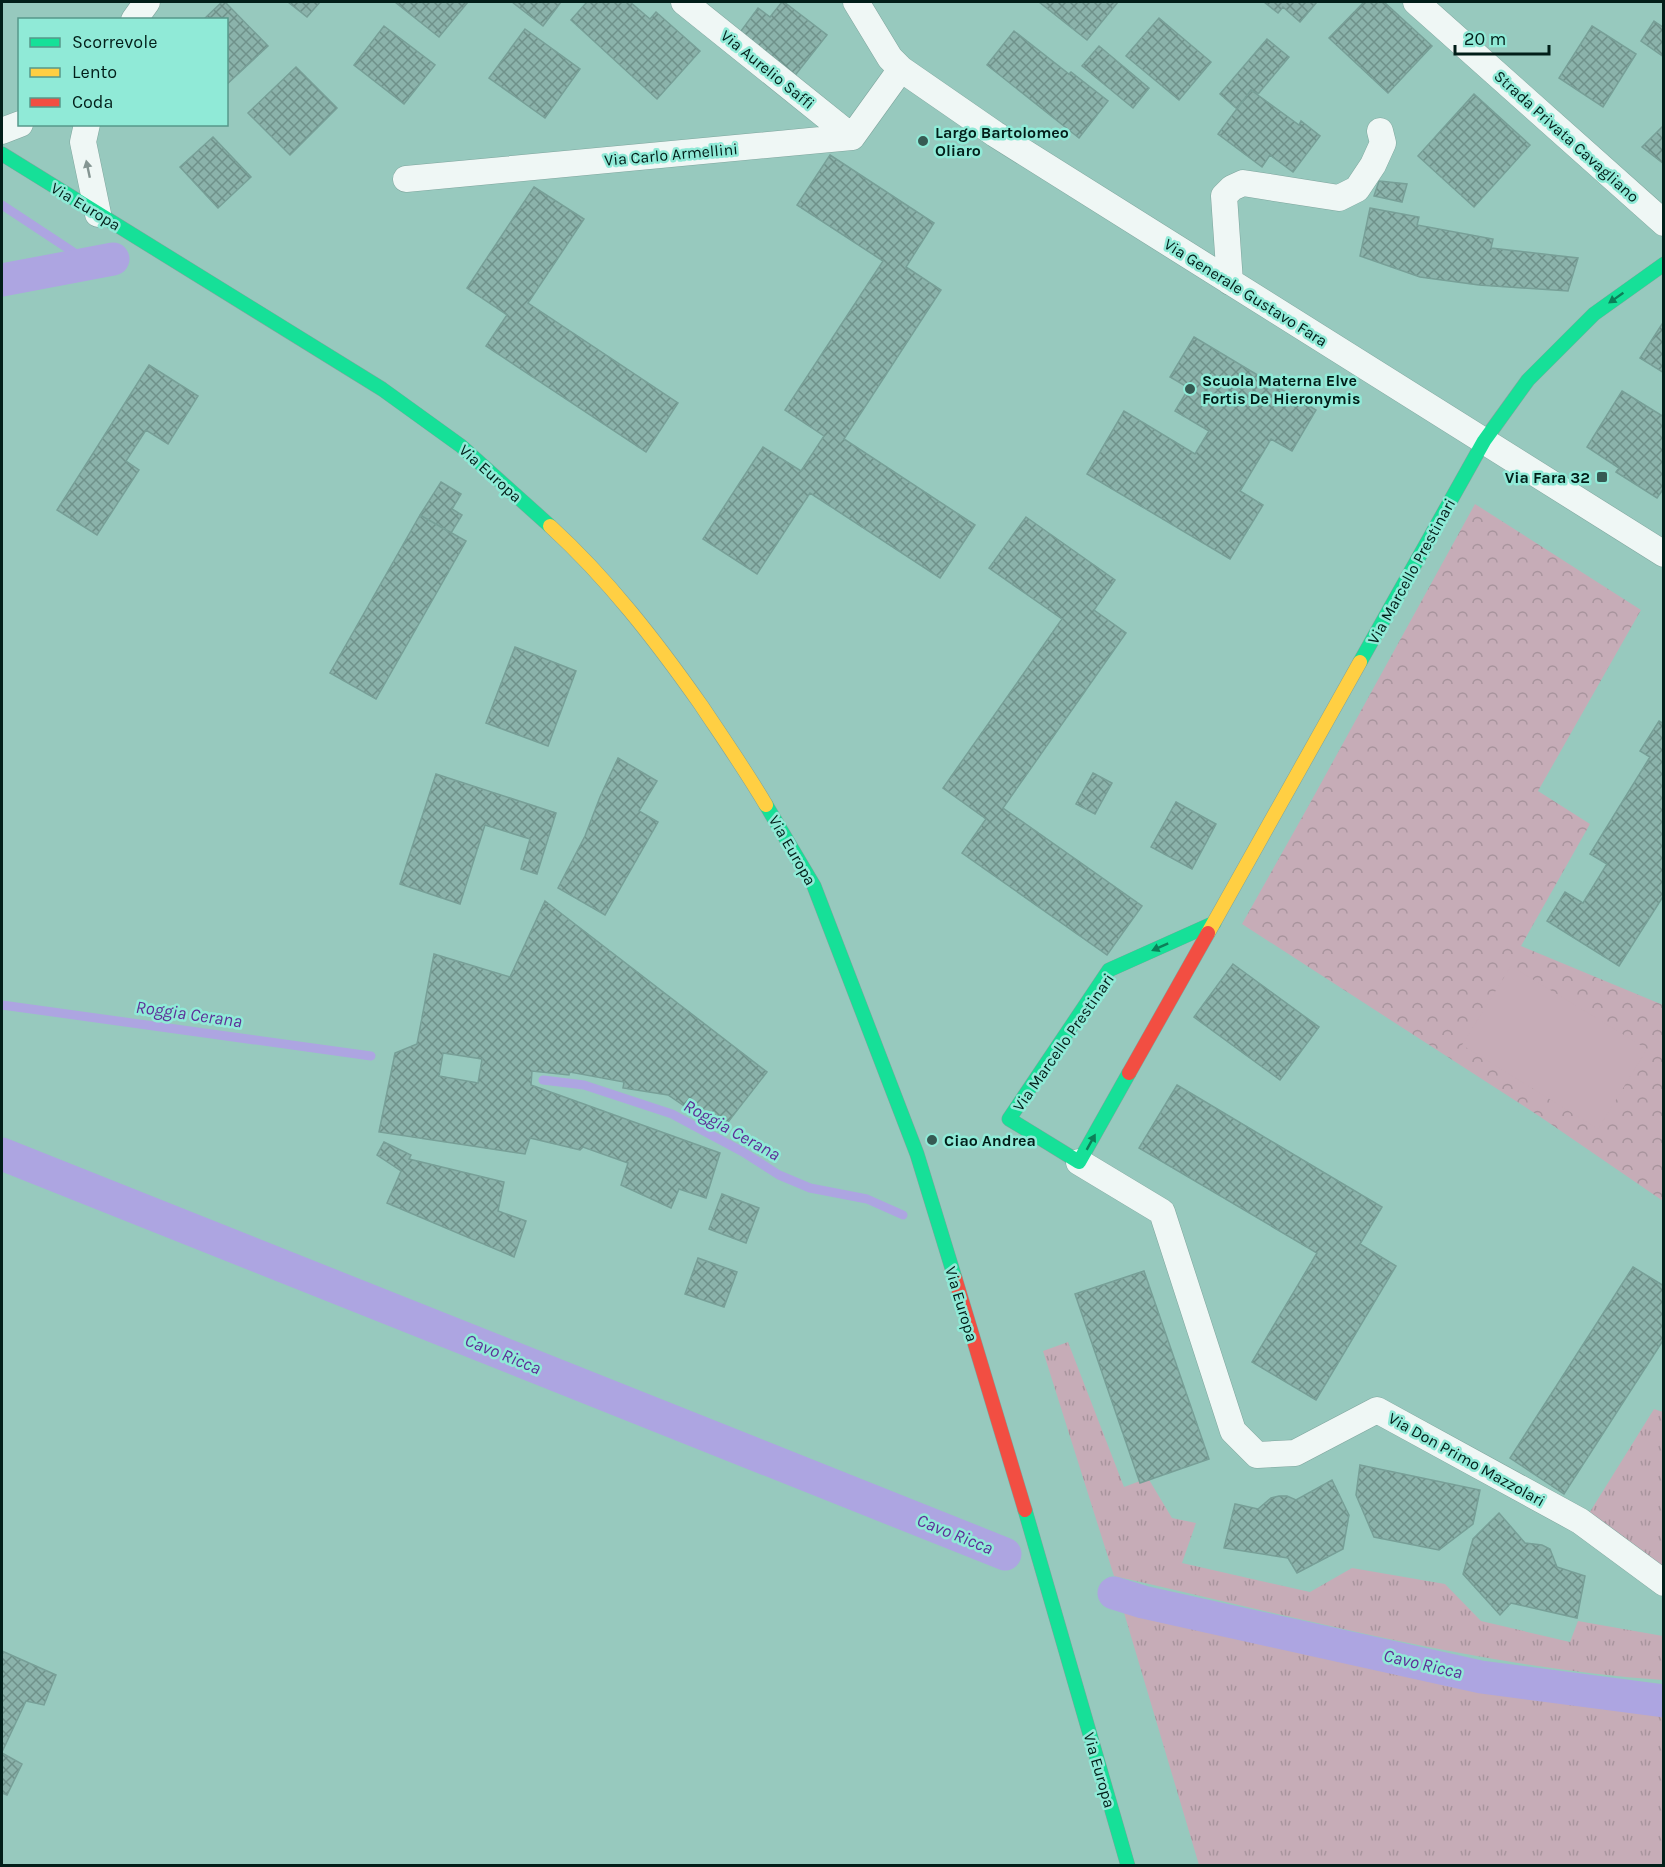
<svg xmlns="http://www.w3.org/2000/svg" width="1665" height="1867" viewBox="0 0 1665 1867" font-family="Karla,sans-serif">
<defs>
<pattern id="grass-tufts" width="24" height="20" patternUnits="userSpaceOnUse" patternTransform="scale(1.5)"><rect width="24" height="20" fill="#c6acb7"/><path d="M3 7l-1-3M5 7V3M7 7l1-3M15 17l-1-3M17 17v-4M19 17l1-3" fill="none" stroke="#a8949d"/></pattern>
<pattern id="park-crowns" width="20" height="18" patternUnits="userSpaceOnUse" patternTransform="scale(1.5)"><rect width="20" height="18" fill="#c6acb7"/><path d="M2 6a3 3 0 1 1 6 0M12 15a3 3 0 1 1 6 0" fill="none" stroke="#a8949d"/></pattern>
<pattern id="building-cross-hatch" width="8" height="8" patternUnits="userSpaceOnUse" patternTransform="scale(1.5)"><rect width="8" height="8" fill="#8bb3ab"/><path d="M0 0l8 8M0 8l8-8" fill="none" stroke="#6f918a"/></pattern>
</defs>
<rect width="100%" height="100%" fill="#97c9be"/>
<path fill="url(#grass-tufts)" d="M1068,1342L1124,1487L1148,1478L1172,1518L1196,1523L1182,1563L1310,1592L1352,1568L1445,1584L1481,1621L1570,1642L1578,1621L1663,1636V1680C1477,1667 1296,1617 1114,1576L1043,1351Z
M1654,1409L1663,1412V1568L1588,1515Z
M1122,1606L1347,1662L1527,1695L1663,1714V1865H1199Z"/>
<path fill="url(#park-crowns)" d="M1475,504L1641,610L1538,791L1590,824L1521,946L1663,1005V1201L1539,1116L1242,924L1309,805Z"/>
<path fill="#c6acb7" d="M1511,966L1647,1049L1598,1129L1462,1045Z"/>
<g fill="none" stroke-linecap="round" stroke-linejoin="round">
<path stroke="#ada5e1" stroke-width="9" d="M2,205L90,263
M2,1005L371,1056
M543,1080L584,1085L672,1114L743,1152L779,1175L810,1188L867,1199L903,1215"/>
<path stroke="#ada5e1" stroke-width="33" d="M2,280L113,259
M2,1154L1005,1554
M1114,1593L1143,1602L1481,1677L1664,1701"/>
</g>
<path fill="url(#building-cross-hatch)" stroke="#779f97" stroke-width="1.5" fill-rule="evenodd" d="M222,2H225L268,46L226,85V20H203Z
M288,2H320L307,17Z
M395,2H468L439,37Z
M512,2H561L543,26Z
M587,2H630L650,19L656,12L700,51L657,99L571,20Z
M782,2H784L827,35L793,78L738,35L758,8L770,17Z
M1039,2H1118L1087,40Z
M1264,2H1317L1300,22L1283,7L1278,13Z
M1364,2H1384L1432,46L1388,93L1329,38Z
M1159,18L1211,62L1179,100L1126,56Z
M1654,21L1664,28V57L1641,41Z
M384,26L435,65L404,104L354,65Z
M1592,26L1636,54L1603,107L1559,78Z
M525,29L580,69L545,118L489,78Z
M1014,31L1069,74L1071,72L1108,101L1079,138L987,65Z
M1267,39L1289,57L1258,94L1251,90L1237,109L1220,94Z
M1099,46L1149,88L1133,108L1082,66Z
M296,67L337,108L290,155L248,113Z
M1251,90L1299,125L1301,121L1320,136L1293,172L1270,155L1262,167L1218,134Z
M1474,94L1530,145L1474,207L1418,156Z
M1664,125V164L1642,147Z
M213,137L251,177L218,208L180,167Z
M830,155L934,223L906,267L941,290L844,439L975,525L940,578L810,493L757,574L703,539L763,447L801,471L824,436L785,410L883,261L797,205Z
M1379,181L1407,184L1402,202L1374,196Z
M534,187L584,219L528,303L678,403L646,452L486,346L507,315L467,288Z
M1370,208L1419,217L1417,225L1493,239L1491,248L1578,258L1568,291L1479,285L1420,277L1360,256Z
M1664,321V373L1640,358Z
M1194,337L1316,410L1292,451L1271,439L1240,491L1263,505L1230,559L1087,474L1124,411L1195,454L1209,431L1175,411L1189,388L1170,377Z
M149,365L198,396L168,444L146,430L126,461L139,470L97,535L57,510Z
M1622,391L1664,417V488L1657,498L1616,472L1619,468L1587,447Z
M441,482L461,494L452,509L462,515L451,533L420,515Z
M420,515L466,541L376,699L330,673Z
M1026,517L1115,580L1094,610L1126,633L1003,808L1142,906L1107,955L962,853L986,819L943,788L1062,619L989,568Z
M515,647L576,671L548,746L486,723Z
M1659,721L1664,724V895L1619,966L1547,921L1565,892L1583,903L1607,864L1590,854L1650,757L1640,751Z
M618,758L657,781L639,811L658,822L605,915L558,888L585,836L600,797Z
M1093,773L1112,783L1095,814L1076,804Z
M436,774L556,813L537,874L521,869L530,839L485,825L460,904L400,884Z
M1176,802L1216,824L1192,869L1151,847Z
M545,901L767,1072L721,1131L668,1095L623,1088L624,1082L570,1072L569,1075L532,1071L531,1085L720,1153L706,1198L679,1189L671,1208L621,1185L628,1163L583,1147L580,1150L530,1138L525,1154L379,1132L395,1053L417,1044L434,954L510,977ZM443,1053L482,1059L478,1083L439,1076Z
M1233,964L1319,1027L1280,1080L1194,1017Z
M1177,1085L1382,1207L1360,1244L1396,1266L1316,1400L1252,1362L1317,1253L1139,1148Z
M384,1142L411,1155L409,1159L504,1182L498,1211L526,1221L514,1257L387,1203L401,1171L377,1155Z
M722,1194L759,1208L746,1243L709,1229Z
M698,1258L737,1272L724,1307L685,1294Z
M1633,1267L1664,1286V1339L1564,1494L1510,1458Z
M1144,1271L1209,1459L1140,1483L1075,1294Z
M1360,1465L1480,1490L1473,1524L1439,1550L1374,1537L1356,1495Z
M1332,1480L1349,1515L1343,1549L1297,1573L1288,1558L1224,1548L1235,1504L1258,1509L1271,1498L1279,1496H1287L1296,1500Z
M1499,1513L1525,1543L1542,1545L1550,1549L1557,1567L1585,1576L1577,1618L1511,1603L1500,1615L1463,1574L1473,1539Z
M2,1651L56,1675L44,1705L26,1701L2,1752Z
M2,1753L22,1764L7,1795L2,1793Z"/>
<g fill="none" stroke-linecap="round" stroke-linejoin="round">
<g stroke="#7ea59d" stroke-width="27">
<path id="street" d="M684,2L852,137
M856,2L890,58L901,69L995,134L1664,554
M1416,2L1664,223
M134,20L147,2
M87,124L83,142L98,214
M2,131L20,124
M406,179L852,137L901,69
M1230,282L1224,196L1232,188L1243,183L1339,198L1357,189L1373,165L1383,143L1380,131
M1079,1162L1162,1212L1233,1431L1257,1455L1295,1453L1377,1410L1580,1521L1664,1583"/>
</g>
<g stroke="#7ea59d" stroke-width="15">
<path id="fast" d="M2,154L382,389L461,446L550,526
M1360,662L1484,441L1528,380L1594,314L1664,264
M766,805L814,886L917,1154L955,1278
M1129,1073L1079,1162L1009,1119L1109,970L1214,923
M1025,1510L1128,1866"/>
</g>
<g stroke="#7ea59d" stroke-width="15">
<path id="slow" d="M550,526C608,579 656,641 701,705C723,738 746,771 766,805
M1208,933L1360,662"/>
</g>
<g stroke="#7ea59d" stroke-width="15">
<path id="jam" d="M1129,1073L1208,933
M955,1278L1025,1510"/>
</g>
<use href="#street" stroke="#eff7f5" stroke-width="26"/>
<use href="#fast" stroke="#16e098" stroke-width="14"/>
<use href="#slow" stroke="#ffcf43" stroke-width="14"/>
<use href="#jam" stroke="#f24e42" stroke-width="14"/>
</g>
<defs><path id="oneway-solid" d="M-6-.8H1V-3.2L6.5 0L1 3.2V.8H-6Z" transform="scale(1.5)"/></defs>
<use fill="#849592" href="#oneway-solid" transform="translate(88 169) rotate(-102)"/>
<g fill="#0c7f58">
<use href="#oneway-solid" transform="translate(1616 298) rotate(145)"/>
<use href="#oneway-solid" transform="translate(1160 947) rotate(156)"/>
<use href="#oneway-solid" transform="translate(1091 1142) rotate(-61)"/>
</g>
<g fill="#365a53" stroke="#90ead7" stroke-width="2">
<circle cx="923" cy="141" r="6"/>
<circle cx="1190" cy="389" r="6"/>
<rect x="1596" y="471" width="12" height="12" rx="3"/>
<circle cx="932" cy="1140" r="6"/>
</g>
<g text-anchor="middle" stroke-width="5" stroke-linejoin="round" paint-order="stroke">
<g font-size="16" fill="#021e19" stroke="#90ead7">
<text transform="translate(768 69) rotate(39)" y="6">Via Aurelio Saffi</text>
<text transform="translate(1567 136) rotate(42)" y="6">Strada Privata Cavagliano</text>
<text transform="translate(671 154) rotate(-5)" y="6">Via Carlo Armellini</text>
<text transform="translate(86 206) rotate(31)" y="6">Via Europa</text>
<text transform="translate(1246 292) rotate(32)" y="6">Via Generale Gustavo Fara</text>
<text transform="translate(491 473) rotate(42)" y="6">Via Europa</text>
<text transform="translate(1411 571) rotate(-61)" y="6">Via Marcello Prestinari</text>
<text transform="translate(793 850) rotate(60)" y="6">Via Europa</text>
<text transform="translate(1063 1042) rotate(-55)" y="6">Via Marcello Prestinari</text>
<text transform="translate(962 1304) rotate(73)" y="6">Via Europa</text>
<text transform="translate(1467 1459) rotate(29)" y="6">Via Don Primo Mazzolari</text>
<text transform="translate(1100 1770) rotate(74)" y="6">Via Europa</text>
</g>
<g font-size="16" font-weight="bold" fill="#021e19" stroke="#90ead7" text-anchor="start">
<text x="935" y="138">Largo Bartolomeo<tspan x="935" dy="18">Oliaro</tspan></text>
<text x="1202" y="386">Scuola Materna Elve<tspan x="1202" dy="18">Fortis De Hieronymis</tspan></text>
<text x="1590" y="483" text-anchor="end">Via Fara 32</text>
<text x="944" y="1146">Ciao Andrea</text>
</g>
<g font-size="18" font-style="italic" fill="#5e3098" stroke="#90ead7">
<text transform="translate(189 1014) rotate(8)" y="6">Roggia Cerana</text>
<text transform="translate(732 1130) rotate(29)" y="6">Roggia Cerana</text>
<text transform="translate(503 1354) rotate(22)" y="6">Cavo Ricca</text>
<text transform="translate(955 1534) rotate(22)" y="6">Cavo Ricca</text>
<text transform="translate(1423 1664) rotate(13)" y="6">Cavo Ricca</text>
</g>
</g>
<rect width="1665" height="1867" fill="none" stroke="#021e19" stroke-width="6"/>
<rect x="18" y="18" width="210" height="108" fill="#90ead7" stroke="#57988b" stroke-width="1.5"/>
<rect x="30" y="38" width="30" height="9" fill="#16e098" stroke="#57988b" stroke-width="1.5"/>
<text x="72" y="48" font-size="18" fill="#021e19">Scorrevole</text>
<rect x="30" y="68" width="30" height="9" fill="#ffcf43" stroke="#57988b" stroke-width="1.5"/>
<text x="72" y="78" font-size="18" fill="#021e19">Lento</text>
<rect x="30" y="98" width="30" height="9" fill="#f24e42" stroke="#57988b" stroke-width="1.5"/>
<text x="72" y="108" font-size="18" fill="#021e19">Coda</text>
<path d="M1455 45v9h94v-9" fill="none" stroke="#021e19" stroke-width="3"/>
<text x="1464" y="45" font-size="18" fill="#021e19" stroke="#90ead7" stroke-width="4.5" paint-order="stroke">20 m</text>
</svg>
